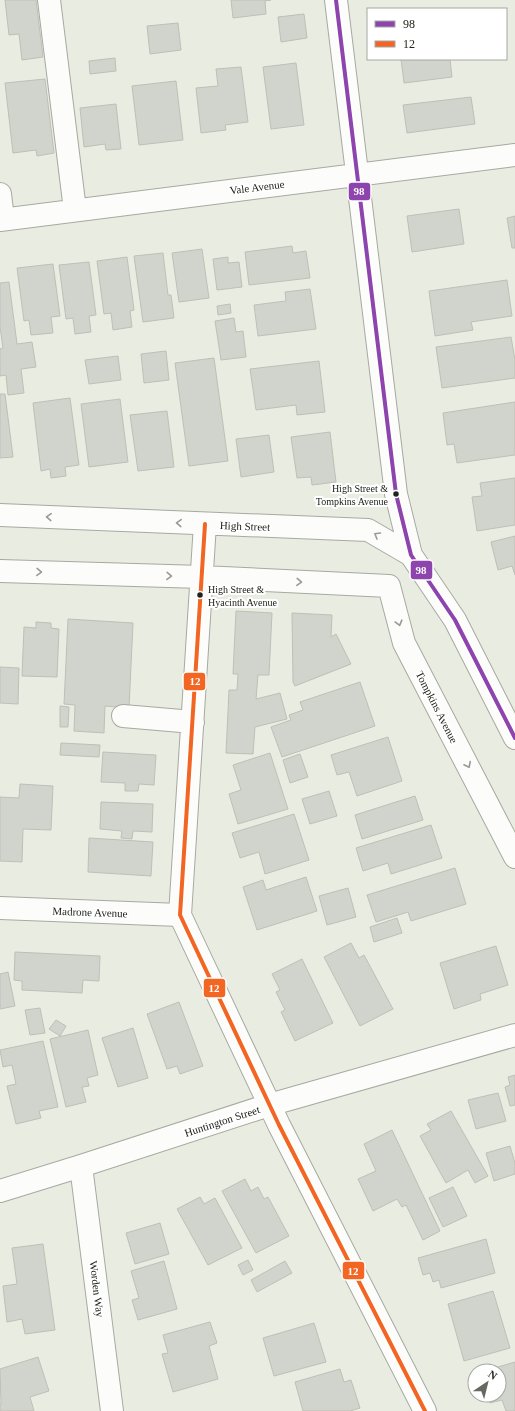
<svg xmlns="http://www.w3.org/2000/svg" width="515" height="1411" viewBox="0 0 515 1411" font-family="Georgia,serif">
<rect width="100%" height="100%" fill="#e9ece1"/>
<path fill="#d1d4cc" stroke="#bec0b7" d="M5,0H36L43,57L22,60L19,34L9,35Z
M231,0H271L265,1L266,14L233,18Z
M304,14L307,38L281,42L278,17Z
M178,23L181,50L150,54L147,26Z
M115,58L116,71L90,74L89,61Z
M401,59H450L452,77L404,83Z
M296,63L304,125L271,129L263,67Z
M241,67L248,122L225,125L226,130L201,133L196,88L218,86L216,69Z
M45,79L54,153L37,156L36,150L13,153L5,83Z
M176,81L183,140L139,145L132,86Z
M471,97L475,124L407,133L403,105Z
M116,104L121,149L106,150L105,144L84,147L80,108Z
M459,209L464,244L412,252L407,216Z
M515,216V248H512L507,218Z
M292,246L293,253L306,251L310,278L249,285L245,252Z
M202,249L209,298L179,302L172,253Z
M163,253L168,295H171L174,318L143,322L134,256Z
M127,257L134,310L130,311L132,327L113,330L111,313L104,314L97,261Z
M228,257V263L239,262L242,287L217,290L213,259Z
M89,262L96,315L89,316L91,332L75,334L73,318L66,319L59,265Z
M53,264L60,316L51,317L53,333L31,335L29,320L24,321L17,268Z
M507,280L512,316L471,322L473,330L435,336L429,291Z
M9,282L17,344L32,342L36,367L21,369L24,393L8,395L6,375L0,376V349L3,348L0,327V283Z
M310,289L316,329L258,336L254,305L286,301L285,292Z
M230,304L231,313L218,315L217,306Z
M234,318L236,332L243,331L246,357L221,360L215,321Z
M511,337L515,360V378L442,388L436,347Z
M166,351L169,380L144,383L141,354Z
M118,356L121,380L89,384L85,360Z
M214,358L228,461L189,466L175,363Z
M319,361L325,412L297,415L296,405L256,410L250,369Z
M0,394H5L13,457L0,458Z
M70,398L79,465L65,467L66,476L51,478L50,469L41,471L33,403Z
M120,399L128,462L89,467L81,404Z
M515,402V455L457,463L454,444L447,445L443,413Z
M167,411L174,467L138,471L130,415Z
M330,432L336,482L312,485L311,477L297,478L291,437Z
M269,435L274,472L241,477L236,439Z
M515,478V525L477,531L472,497L482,496L480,483Z
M515,536V575L512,566L498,570L491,542Z
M236,611L272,613L269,675H258L256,699L280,693L287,719L255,727L253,754L226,753L229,690H237L238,674H233Z
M292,613L332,615L331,637L336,634L351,664L295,686L293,682Z
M68,619L133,623L129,708L105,706L104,733L74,731L75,705L64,704Z
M36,622L51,623V628L59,629L57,677L22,676L24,627L36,628Z
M0,667L19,668L18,704L0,703Z
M360,682L375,726L282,757L271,727L291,720L289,715L303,710L300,702Z
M60,706L69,707L68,727H60Z
M388,737L402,781L357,796L349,772L337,775L331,755Z
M61,743L100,745L99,757L60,755Z
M103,752L156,755L154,785L139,784L138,791H125V783L101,782Z
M270,753L288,809L238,824L229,794L241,790L233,765Z
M300,754L308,777L290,783L283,760Z
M20,784L53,786L51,830L23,829L22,862L0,861V797L19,798Z
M329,791L337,816L310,824L302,799Z
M415,796L423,820L362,839L355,815Z
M101,802L153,804L152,832L133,831L132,839L121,838L122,831L100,829Z
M294,814L309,860L265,874L259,852L240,858L232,833Z
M431,825L442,858L391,874L388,863L363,871L356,848Z
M89,838L153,842L151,876L88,872Z
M455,868L466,904L411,921L408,912L376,922L367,895Z
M306,877L317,911L257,930L243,887L263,880L266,890Z
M348,888L356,917L327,925L319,896Z
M397,918L402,933L374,942L370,927Z
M351,943L359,958L364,955L393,1009L360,1026L324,957Z
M496,946L508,985L480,994L481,1000L454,1009L440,963Z
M15,952L100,956L99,981L83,980L82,993L22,990V981L14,980Z
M302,959L333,1023L295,1041L281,1012L285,1010L276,992L280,990L272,974Z
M8,972L15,1006L0,1009V974Z
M179,1002L203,1066L180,1074L177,1066L167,1069L147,1014Z
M40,1008L45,1033L30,1035L25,1010Z
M56,1020L66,1026L60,1036L49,1029Z
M133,1028L148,1078L118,1087L102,1038Z
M88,1030L98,1075L87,1078L89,1086L82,1087L86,1102L66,1107L50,1039Z
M43,1041L58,1107L39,1111L41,1118L16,1124L7,1086L16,1084L12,1065L3,1067L0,1050Z
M515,1075V1105L510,1106L505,1087L510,1085L508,1077Z
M498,1093L506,1121L476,1129L468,1100Z
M451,1111L488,1176L475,1183L468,1170L446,1183L420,1136L431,1130L427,1124Z
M392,1130L440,1231L423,1240L406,1205L402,1207L397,1199L373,1211L358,1179L376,1171L364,1144Z
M510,1146L515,1163V1174L494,1181L486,1153Z
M245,1179L251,1191L258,1187L264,1199L268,1197L289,1236L256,1253L222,1191Z
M453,1187L467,1216L443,1227L429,1198Z
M200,1197L204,1204L215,1198L242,1248L208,1265L177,1209Z
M160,1223L169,1254L135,1264L126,1233Z
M486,1239L495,1273L441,1288L439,1280L433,1282L430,1273L423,1275L418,1258Z
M43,1244L55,1330L25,1334L22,1319L7,1322L3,1286L17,1284L12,1248Z
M248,1260L253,1270L243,1275L238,1265Z
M164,1261L177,1309L138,1320L132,1300L139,1298L131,1271Z
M285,1261L292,1273L257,1292L251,1280Z
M493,1291L510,1348L464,1361L448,1304Z
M210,1322L217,1343L209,1346L218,1379L173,1392L162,1354L168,1353L163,1335Z
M314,1323L326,1362L274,1376L263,1338Z
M38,1357L49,1391L30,1397L34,1411H0V1404H1L0,1369Z
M515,1362V1411H506L502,1400L490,1403L488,1395H499V1371H484Z
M340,1369L344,1382L351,1380L360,1408L350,1411H303L295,1382Z"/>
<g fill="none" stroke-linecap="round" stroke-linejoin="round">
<g stroke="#a7a9a1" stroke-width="24">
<path id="minor" d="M49,0L75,210
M336,0L396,494L411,555L455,620L515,738
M0,194L3,219
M0,220L515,155
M0,515L368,530L411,555
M205,524L180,915L279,1125L425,1411
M0,571L202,577L389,586
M389,586L404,643L515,857
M123,716L193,722
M0,908L180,915
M81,1166L112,1411
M0,1191L81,1166L269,1105L515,1035"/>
</g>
<use href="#minor" stroke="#fcfcfa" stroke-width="22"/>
<g stroke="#fff" stroke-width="7">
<path id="bus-1" d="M336,0L396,494L411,555L455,620L515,738"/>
</g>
<g stroke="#fff" stroke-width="7">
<path id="bus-2" d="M205,524L180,915L279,1125L425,1411"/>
</g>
<use href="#bus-1" stroke="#8e44ad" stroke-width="4"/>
<use href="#bus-2" stroke="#f26522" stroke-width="4"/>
</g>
<defs><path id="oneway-chevron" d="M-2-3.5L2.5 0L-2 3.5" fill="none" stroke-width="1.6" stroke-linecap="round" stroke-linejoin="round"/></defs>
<g stroke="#999a96">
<use href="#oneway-chevron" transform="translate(49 517) rotate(-177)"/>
<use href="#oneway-chevron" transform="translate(179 523) rotate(-177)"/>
<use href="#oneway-chevron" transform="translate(377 535) rotate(-150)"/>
<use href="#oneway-chevron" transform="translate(39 572) rotate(2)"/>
<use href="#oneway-chevron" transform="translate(169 576) rotate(2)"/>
<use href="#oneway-chevron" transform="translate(299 582) rotate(3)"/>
<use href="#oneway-chevron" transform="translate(399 623) rotate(75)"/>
<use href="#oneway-chevron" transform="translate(468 765) rotate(63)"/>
</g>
<g fill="#20231b" stroke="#fff" stroke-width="1.5">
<circle cx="396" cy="494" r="3.5"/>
<circle cx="200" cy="595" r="3.5"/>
</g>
<g text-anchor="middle" stroke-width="4" stroke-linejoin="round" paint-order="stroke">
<g font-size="10" fill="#20231b" stroke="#fff" text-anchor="end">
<text x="388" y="492">High Street &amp;<tspan x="388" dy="13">Tompkins Avenue</tspan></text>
<text x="208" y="593" text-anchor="start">High Street &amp;<tspan x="208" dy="13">Hyacinth Avenue</tspan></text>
</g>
<g font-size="11" fill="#20231b" stroke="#fff">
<text transform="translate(257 187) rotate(-7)" y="4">Vale Avenue</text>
<text transform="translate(245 526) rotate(2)" y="4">High Street</text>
<text transform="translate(437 707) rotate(63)" y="4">Tompkins Avenue</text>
<text transform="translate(90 912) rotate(2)" y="4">Madrone Avenue</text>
<text transform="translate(222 1121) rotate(-18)" y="4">Huntington Street</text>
<text transform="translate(97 1289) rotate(83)" y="4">Worden Way</text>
</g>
</g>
<g stroke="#fff" stroke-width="1.5">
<rect x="348" y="182" width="23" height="19" rx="4" fill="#8e44ad"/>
<rect x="410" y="560" width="23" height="20" rx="4" fill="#8e44ad"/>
<rect x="183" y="672" width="23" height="19" rx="4" fill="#f26522"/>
<rect x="203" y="978" width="23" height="20" rx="4" fill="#f26522"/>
<rect x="342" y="1261" width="23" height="19" rx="4" fill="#f26522"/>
</g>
<g font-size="11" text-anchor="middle" font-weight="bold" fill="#fff">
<text x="359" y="195">98</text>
<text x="421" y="574">98</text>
<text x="195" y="685">12</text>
<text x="214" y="992">12</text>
<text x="353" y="1275">12</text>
</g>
<rect x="367" y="8" width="140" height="52" fill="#ffffff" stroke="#a6a7a4"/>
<rect x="375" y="21" width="20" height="6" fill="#8e44ad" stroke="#a6a7a4"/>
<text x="403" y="28" font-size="12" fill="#20231b">98</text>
<rect x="375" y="41" width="20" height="6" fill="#f26522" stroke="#a6a7a4"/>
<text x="403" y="48" font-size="12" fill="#20231b">12</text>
<g transform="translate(487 1383) rotate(35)"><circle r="19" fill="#ffffff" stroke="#a6a7a4"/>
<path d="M0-3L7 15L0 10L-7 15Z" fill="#666960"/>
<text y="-6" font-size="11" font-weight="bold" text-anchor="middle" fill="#20231b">N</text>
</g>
</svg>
